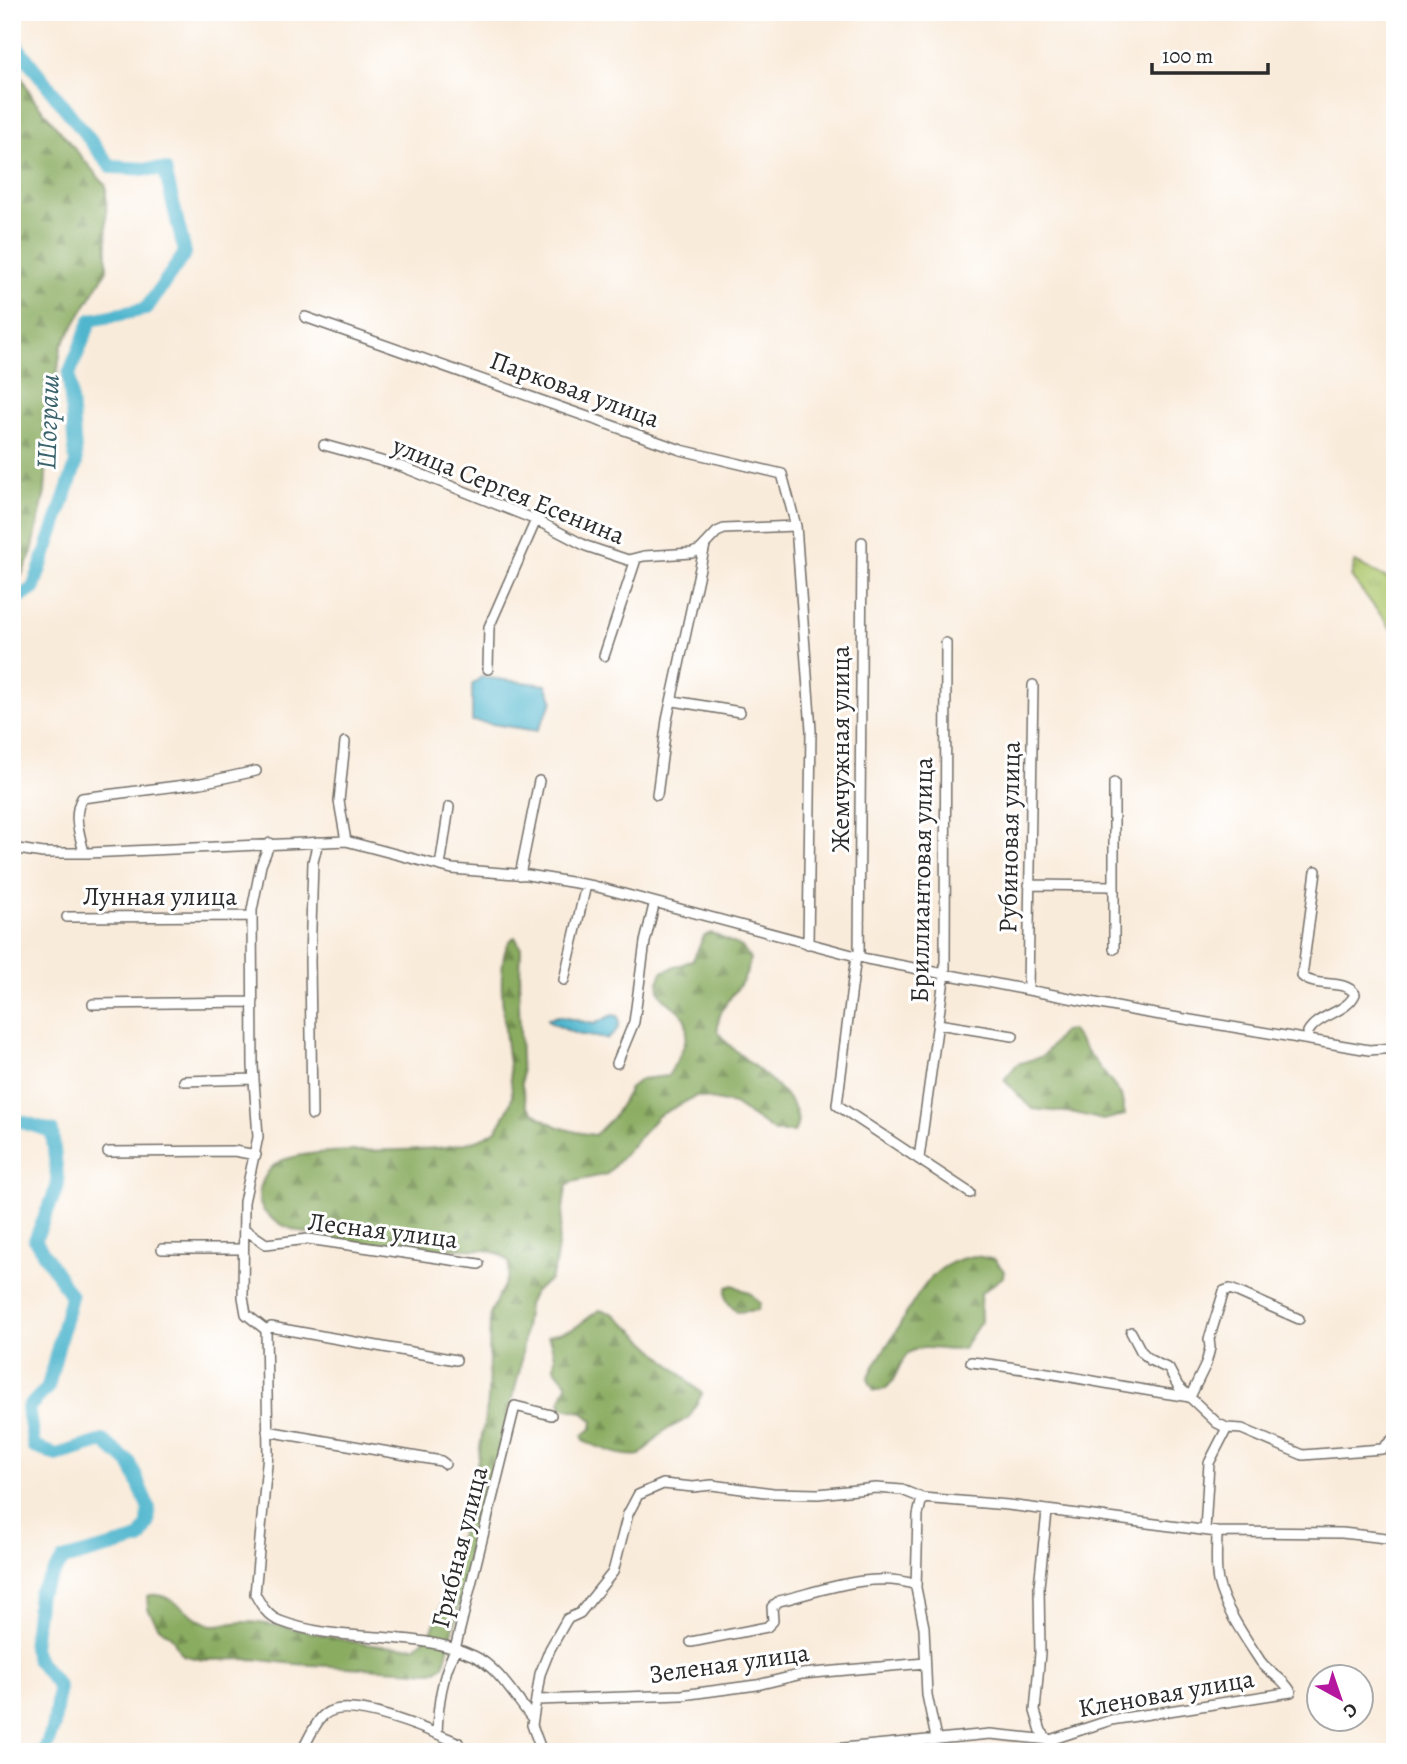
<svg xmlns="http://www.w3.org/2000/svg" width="1407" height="1764" viewBox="0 0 1407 1764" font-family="Alegreya,serif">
<defs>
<pattern id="grass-tufts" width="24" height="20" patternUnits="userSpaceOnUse" patternTransform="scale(1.75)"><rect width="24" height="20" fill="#aec76d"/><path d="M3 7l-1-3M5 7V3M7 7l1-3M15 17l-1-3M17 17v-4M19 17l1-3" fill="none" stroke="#96ab5f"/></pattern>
<pattern id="forest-firs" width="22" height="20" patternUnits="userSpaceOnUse" patternTransform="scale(1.75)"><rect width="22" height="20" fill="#8aac60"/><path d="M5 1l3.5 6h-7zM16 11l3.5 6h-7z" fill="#718c4f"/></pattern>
</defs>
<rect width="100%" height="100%" fill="#fff"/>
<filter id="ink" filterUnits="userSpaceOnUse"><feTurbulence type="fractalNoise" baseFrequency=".0143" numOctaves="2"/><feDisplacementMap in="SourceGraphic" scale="14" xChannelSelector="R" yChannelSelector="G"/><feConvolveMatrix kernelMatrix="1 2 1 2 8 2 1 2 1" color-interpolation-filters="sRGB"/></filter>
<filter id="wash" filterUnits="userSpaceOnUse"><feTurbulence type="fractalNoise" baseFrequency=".00686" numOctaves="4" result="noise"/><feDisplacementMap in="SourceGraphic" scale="28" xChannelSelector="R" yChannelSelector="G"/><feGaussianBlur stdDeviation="1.57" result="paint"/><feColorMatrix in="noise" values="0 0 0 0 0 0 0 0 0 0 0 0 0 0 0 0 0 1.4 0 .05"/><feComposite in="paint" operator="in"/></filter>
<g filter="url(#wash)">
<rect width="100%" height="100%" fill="#f9ebda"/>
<path fill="url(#grass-tufts)" stroke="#6c794c" stroke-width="2" d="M1355,562L1395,582V633L1351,577Z"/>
<path fill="url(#forest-firs)" stroke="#5a6c46" stroke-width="2" d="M12,61L35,101L106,186L107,270L61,347L48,442L45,492L32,552L19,581L12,585Z
M711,933L742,947L750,959C748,989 715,1002 718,1031C730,1057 816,1098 794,1132H775L734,1104L696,1096L658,1116L607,1174L572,1182L566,1187L555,1267L550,1280L534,1292L528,1305L520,1369L444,1665L433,1672L295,1664L253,1659L203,1660L183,1655L178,1649L172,1637L159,1627L148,1609L147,1596C168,1588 189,1617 208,1624C220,1628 233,1621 245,1622C302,1624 359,1652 416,1646L431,1632L439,1614L473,1488L488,1401L490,1314L508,1277L510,1263L500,1254L486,1250C444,1248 272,1250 260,1203C256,1187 268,1166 283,1160C339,1140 453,1164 497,1129C502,1120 512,1105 512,1095C512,1067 487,950 515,937L521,948L519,1003L522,1086L527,1106C545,1125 569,1132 595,1135L614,1116L631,1087L641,1079L668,1076C677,1060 690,1042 686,1023C683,1003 647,1003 662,972L693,960L704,936Z
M1071,1030L1121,1095L1125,1115L1103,1120L1075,1113L1032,1109L1004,1080L1017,1064L1043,1056L1064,1031Z
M976,1256L995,1260L1004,1271L1003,1277L980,1294L981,1321L963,1349C947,1353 923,1342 909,1353C895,1364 897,1392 874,1391L868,1379C874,1363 884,1351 893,1336C915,1301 930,1260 976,1256Z
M733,1285L751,1294L760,1303L758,1310L737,1312C728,1304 723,1298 727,1287Z
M599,1310L612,1313L628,1325L702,1394L689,1418L665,1430L640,1455C621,1458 602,1448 585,1442L582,1436L592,1428L593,1421L582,1412L562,1408L560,1402L567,1384L554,1368L555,1356L548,1336L573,1329Z"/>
<path fill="#50b6ce" stroke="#3e707c" stroke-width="2" d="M481,677L546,685L553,701L537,731L472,721V685Z
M612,1015L618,1016C622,1026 615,1034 607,1039L576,1034L549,1022L548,1019L558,1016L594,1024Z"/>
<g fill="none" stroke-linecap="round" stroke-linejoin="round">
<path stroke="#50b6ce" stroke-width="14" d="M12,40L111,167L165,170L185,253L146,309L91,320L69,374L76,464L33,589L12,601
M12,1119L52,1131L58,1185L35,1240L71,1296L48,1387L28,1408L34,1447L57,1455L103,1441L130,1463L149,1509L148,1524L140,1539L63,1560L39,1593L33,1648L37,1659L59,1687L54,1725L44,1752"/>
</g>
</g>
<g filter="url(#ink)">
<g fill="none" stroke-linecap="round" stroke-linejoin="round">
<g stroke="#736e68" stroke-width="12">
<path id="minor" d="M305,317L681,450L782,474L796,526L811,730L808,944
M324,445L403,467L536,520L586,546L628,560L644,556L692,553L700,550L717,532L724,529L796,526
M604,656L636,559
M488,669L489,627L536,520
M674,701L740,712
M345,742L339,801L346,841
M1114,783V949
M657,795L667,720L705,545
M270,843L261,865L252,910L253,1066L258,1137L244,1202L243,1297L246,1314L266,1330L268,1453L255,1594C261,1605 268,1617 280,1621C342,1645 414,1628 474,1656C498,1667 516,1699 533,1719
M12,848L43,853H88L346,841L452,869L528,875L594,886L867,959L1137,1011L1369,1050L1395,1048
M84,853C80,834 72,816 82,798L201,783L256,771
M440,866L449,807
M520,875L539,781
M1029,885L1113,886
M67,917L252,916
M856,956L837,1105L970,1193
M859,957L862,542
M564,980L586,885
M1028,989L1033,685
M93,1004L253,1002
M938,1024L1013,1036
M1309,1040L1308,1032C1318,1014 1347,1013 1355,994C1344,978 1316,989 1302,976L1316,871
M617,1063L634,1022L645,942L654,905
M184,1081L254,1079
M312,1115L310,960L313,862L318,842
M108,1152L234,1151L256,1155
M919,1158L945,972L946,643
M244,1229L266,1244L308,1239L479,1264
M162,1249H242
M266,1330L271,1327L456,1360
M1131,1332L1141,1351L1150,1360L1169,1369L1178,1386L1217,1423L1227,1428
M971,1362C1045,1370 1117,1387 1190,1397L1206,1364L1210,1348L1209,1339L1224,1291L1230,1289L1238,1292L1299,1319
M267,1431L441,1461L445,1464
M922,1498L918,1515L916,1588L924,1627L927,1695L936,1738V1752
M1047,1512L1039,1586L1040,1653L1035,1711L1041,1731L1058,1752
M1205,1530L1209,1463L1227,1428L1242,1429L1303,1455L1382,1449L1395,1437
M691,1642L767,1627L773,1621L772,1607L779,1601C821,1591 873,1570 916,1585
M538,1700L682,1695L757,1685L802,1674L925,1663
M437,1734C438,1702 442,1678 455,1649L515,1406L551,1415
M1050,1740L1111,1720L1291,1692C1281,1675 1271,1675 1261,1662C1246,1639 1224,1608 1218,1581C1215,1566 1217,1547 1217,1532
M301,1752C308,1741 315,1722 324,1715C348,1694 433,1732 459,1743L458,1752
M542,1752L532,1725L540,1674L550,1649L567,1619L580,1613L613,1572L628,1514L638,1495L663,1484L693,1487L712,1485L773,1493L818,1494L876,1488L902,1490L922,1498L1008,1505L1217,1532L1342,1533L1395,1539
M802,1752L990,1734L1050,1740
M1324,1752L1329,1751"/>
</g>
<use href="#minor" stroke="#fff" stroke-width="9"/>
</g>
</g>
<g text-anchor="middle" stroke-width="6" stroke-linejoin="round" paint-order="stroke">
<g font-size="26" fill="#2b2b2b" stroke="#fff">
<text transform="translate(575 389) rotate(20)" y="9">Парковая улица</text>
<text transform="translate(509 490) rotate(22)" y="9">улица Сергея Есенина</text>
<text transform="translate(840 749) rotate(-90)" y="9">Жемчужная улица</text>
<text transform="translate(1009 837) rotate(-89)" y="9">Рубиновая улица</text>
<text transform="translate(921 880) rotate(-89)" y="9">Бриллиантовая улица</text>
<text x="160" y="905">Лунная улица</text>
<text transform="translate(383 1230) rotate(7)" y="9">Лесная улица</text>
<text transform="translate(459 1547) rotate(-76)" y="9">Грибная улица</text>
<text transform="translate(729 1663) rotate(-8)" y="9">Зеленая улица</text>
<text transform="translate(1166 1693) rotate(-10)" y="9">Кленовая улица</text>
</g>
<g font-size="28" font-style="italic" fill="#3a636c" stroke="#fff">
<text transform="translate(47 422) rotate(-88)" y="10">Шограш</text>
</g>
</g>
<rect width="1407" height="1764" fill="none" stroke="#fff" stroke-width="42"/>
<g transform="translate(1340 1698) rotate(140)"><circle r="33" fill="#ffffff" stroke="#aaaaaa" stroke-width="2"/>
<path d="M0-5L12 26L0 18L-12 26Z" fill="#b5179e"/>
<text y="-10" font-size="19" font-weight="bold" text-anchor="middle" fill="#2b2b2b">С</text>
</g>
<path d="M1152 63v10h116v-10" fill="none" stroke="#2b2b2b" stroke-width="3.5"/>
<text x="1162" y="63" font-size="21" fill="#2b2b2b" stroke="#ffffff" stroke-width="5" paint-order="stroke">100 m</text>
</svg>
